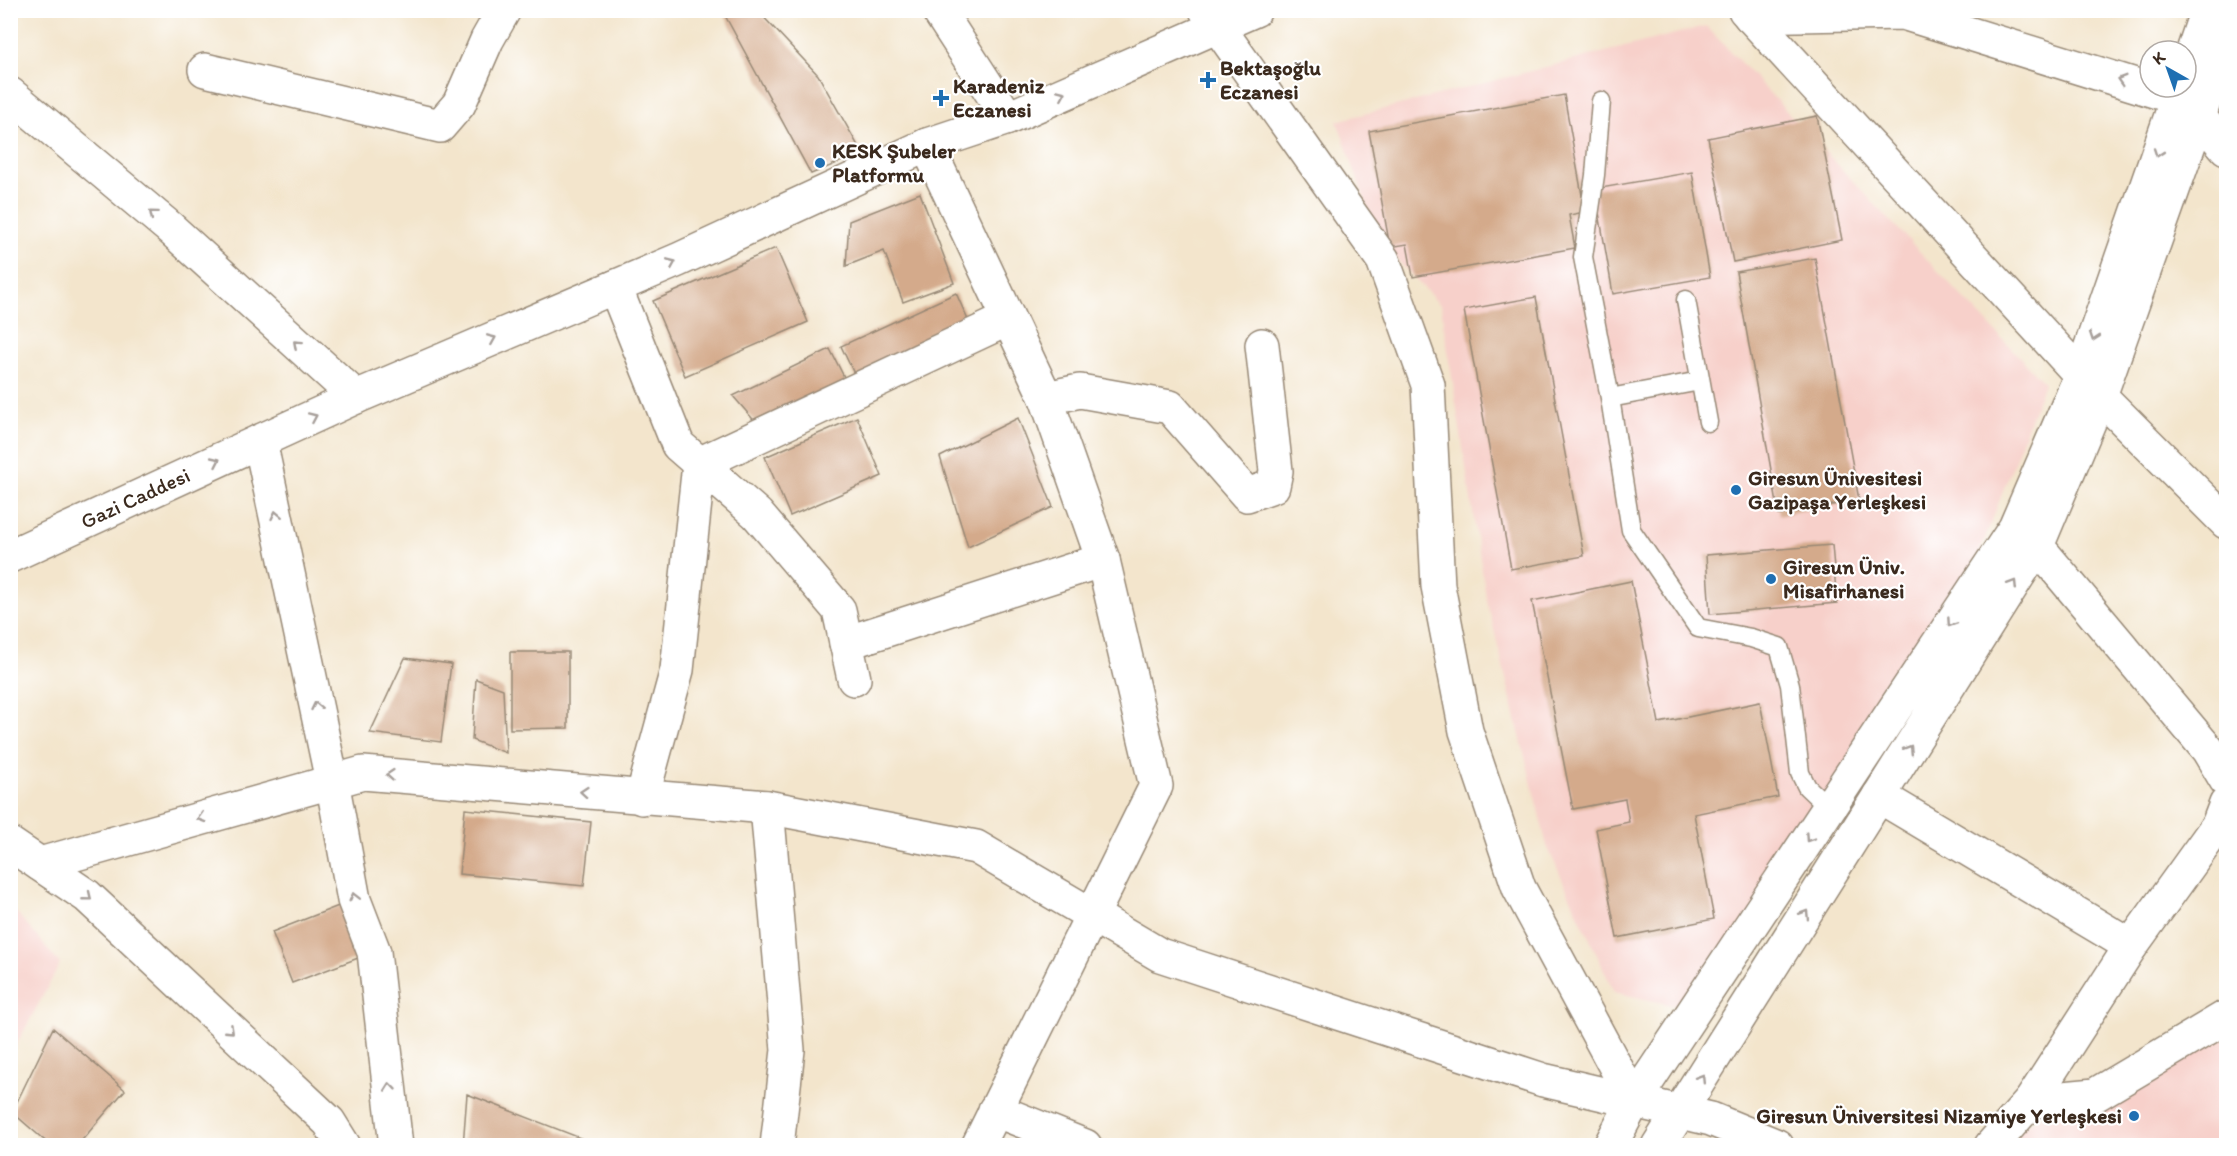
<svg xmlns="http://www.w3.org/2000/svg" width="2237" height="1156" viewBox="0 0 2237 1156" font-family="Itim,sans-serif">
<rect width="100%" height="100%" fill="#fff"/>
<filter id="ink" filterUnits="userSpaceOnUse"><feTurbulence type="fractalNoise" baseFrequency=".0167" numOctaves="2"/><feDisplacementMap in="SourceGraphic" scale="12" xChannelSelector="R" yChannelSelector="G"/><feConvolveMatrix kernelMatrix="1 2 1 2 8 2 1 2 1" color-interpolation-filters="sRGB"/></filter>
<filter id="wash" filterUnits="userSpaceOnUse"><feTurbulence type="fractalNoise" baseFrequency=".008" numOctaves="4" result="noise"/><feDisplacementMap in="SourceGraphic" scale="24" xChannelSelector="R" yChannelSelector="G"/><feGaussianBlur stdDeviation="1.35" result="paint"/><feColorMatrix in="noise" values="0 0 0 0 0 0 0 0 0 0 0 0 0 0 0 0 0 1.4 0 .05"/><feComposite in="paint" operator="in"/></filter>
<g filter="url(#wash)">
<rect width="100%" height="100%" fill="#f3e5cc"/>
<path fill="#f7d0ca" d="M1706,26L2044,383L1937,665L1680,1007L1614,992L1547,846L1486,597L1441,306L1380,242L1337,121Z
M11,906L60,964L11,1055Z
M2226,1039V1145L1993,1146L2090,1086Z"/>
<g id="blocks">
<path fill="#d4aa8b" d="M722,10H757L818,75L862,153L811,174Z
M1564,95L1585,212L1569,215L1575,248L1413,277L1407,244L1390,247L1369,131Z
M1817,116L1842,240L1733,262L1708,138Z
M1692,172L1710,277L1613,294L1595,189Z
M920,193L954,283L903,302L884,251L846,266L849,221Z
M776,248L808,322L685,376L653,301Z
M1815,258L1859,500L1779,515L1736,272Z
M956,293L971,327L857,380L841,346Z
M1536,297L1584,556L1511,569L1464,310Z
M830,349L847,383L758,425L733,396Z
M857,417L882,476L790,516L765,457Z
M1018,418L1053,507L968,547L940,457Z
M1832,545L1837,603L1710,614L1706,555Z
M1631,581L1659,723L1760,702L1778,797L1694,814L1714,919L1617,938L1596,829L1629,822L1625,799L1573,809L1532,601Z
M510,652H568V728L510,729Z
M405,658L451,664L441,742L370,733Z
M476,679L503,689L506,753L472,740Z
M465,809L591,822L584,886L459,874Z
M354,900L374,952L292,983L272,932Z
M53,1028L125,1090L77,1146H51L12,1112Z
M467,1094L588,1141V1146H463Z"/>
</g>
</g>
<g filter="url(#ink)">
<use href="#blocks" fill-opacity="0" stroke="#978875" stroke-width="1.5"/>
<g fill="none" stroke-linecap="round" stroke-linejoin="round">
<g stroke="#978875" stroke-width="21">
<path id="lane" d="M1601,101L1595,175L1583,257L1610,398L1631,530L1698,628L1751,638L1779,647L1790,685L1800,773L1807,787L1829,808
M1686,300L1708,422
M1610,398L1700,381"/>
</g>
<g stroke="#978875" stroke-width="36">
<g id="street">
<path d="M938,10L1008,118"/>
<path d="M1206,10L1383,260L1428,385L1438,586L1466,731L1519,888L1634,1101"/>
<path d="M1745,10L2100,396L2226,522"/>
<path d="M1750,16L1903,13L2177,98L2199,117L2226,148"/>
<path d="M205,70L440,126L459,104L487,40L504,10"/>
<path d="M10,94L170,228L356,397"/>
<path d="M927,145L1046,398L1103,560L1156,786L978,1146"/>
<path d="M615,287L678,445L757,514L839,610L854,679"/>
<path d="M1046,398L1080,391L1170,407L1247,495L1273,486L1276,471L1262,345"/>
<path d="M2037,546L2208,750L2226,780"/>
<path id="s1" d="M10,556L260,441L332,781L354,900L374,952L396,1146"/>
<path d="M846,643L1103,560"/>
<path d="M1879,796L2131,946"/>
<path d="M642,798L677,670L699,464L1008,319"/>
<path d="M767,807L788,1050L777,1146"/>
<path d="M10,844L87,896L329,1122L344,1146"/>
<path d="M40,864L363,773L767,807L976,847L1160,955L1543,1080L1711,1119L1777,1146"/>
<path d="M2031,1101L2095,1095L2226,1017"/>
<path d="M995,1110L1085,1146"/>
<path d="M1991,1146L2031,1101L2131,946L2218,825L2226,804"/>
</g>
</g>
<g stroke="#978875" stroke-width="36">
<path id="secondary" d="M2186,72L2207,10
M260,441L356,397L678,260L927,145L1008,118L1255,10
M1610,1146L1634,1101L2015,528L2081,375L2181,87
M1658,1146L2037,546L2100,396L2226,40"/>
</g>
<use href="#lane" stroke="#fff" stroke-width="18"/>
<use href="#street" stroke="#fff" stroke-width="33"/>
<use href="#secondary" stroke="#fff" stroke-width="33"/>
</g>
<defs><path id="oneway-chevron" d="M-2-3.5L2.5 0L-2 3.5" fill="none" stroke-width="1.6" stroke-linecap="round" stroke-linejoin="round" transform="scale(1.5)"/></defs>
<g stroke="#a79f9a">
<use href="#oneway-chevron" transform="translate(2121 80) rotate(-163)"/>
<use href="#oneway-chevron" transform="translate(1062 94) rotate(-23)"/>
<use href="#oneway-chevron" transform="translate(2158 153) rotate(109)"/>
<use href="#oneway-chevron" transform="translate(153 214) rotate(-140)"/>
<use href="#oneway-chevron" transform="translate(672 263) rotate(-23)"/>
<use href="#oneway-chevron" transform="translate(2094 337) rotate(109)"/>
<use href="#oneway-chevron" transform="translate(492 339) rotate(-23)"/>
<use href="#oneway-chevron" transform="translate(297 344) rotate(-138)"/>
<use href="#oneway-chevron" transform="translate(313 417) rotate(-24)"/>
<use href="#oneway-chevron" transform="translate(216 461) rotate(-25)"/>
<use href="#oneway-chevron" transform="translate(276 515) rotate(-102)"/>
<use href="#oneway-chevron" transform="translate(2013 584) rotate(-58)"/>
<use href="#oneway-chevron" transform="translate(1951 623) rotate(124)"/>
<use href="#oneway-chevron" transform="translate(316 706) rotate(-102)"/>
<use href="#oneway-chevron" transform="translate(1909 749) rotate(-58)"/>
<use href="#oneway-chevron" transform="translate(390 775) rotate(-175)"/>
<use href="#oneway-chevron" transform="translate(584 792) rotate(-175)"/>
<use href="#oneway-chevron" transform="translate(201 818) rotate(164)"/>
<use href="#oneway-chevron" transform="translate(1809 838) rotate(124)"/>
<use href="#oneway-chevron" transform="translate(88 897) rotate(39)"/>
<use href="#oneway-chevron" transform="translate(354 897) rotate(-104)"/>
<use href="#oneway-chevron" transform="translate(1805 914) rotate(-58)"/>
<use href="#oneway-chevron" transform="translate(230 1030) rotate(43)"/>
<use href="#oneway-chevron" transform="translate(1701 1078) rotate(-58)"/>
<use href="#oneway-chevron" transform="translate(390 1087) rotate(-96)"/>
</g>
</g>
<g fill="#1f6fb2" stroke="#fff" stroke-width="2">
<path d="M1205 71h6v6h6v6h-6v6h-6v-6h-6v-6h6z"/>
<path d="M938 89h6v6h6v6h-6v6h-6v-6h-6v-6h6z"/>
<circle cx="820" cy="163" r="6"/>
<circle cx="1736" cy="490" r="6"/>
<circle cx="1771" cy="579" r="6"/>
<circle cx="2134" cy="1116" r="6"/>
</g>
<g text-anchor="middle" stroke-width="4.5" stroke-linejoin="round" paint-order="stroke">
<g font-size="21" font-weight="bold" fill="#3b2a1e" stroke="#fff" text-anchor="start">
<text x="1220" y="75">Bektaşoğlu<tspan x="1220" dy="24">Eczanesi</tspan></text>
<text x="953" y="93">Karadeniz<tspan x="953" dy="24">Eczanesi</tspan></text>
<text x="832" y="158">KESK Şubeler<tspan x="832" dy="24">Platformu</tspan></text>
<text x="1748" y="485">Giresun Ünivesitesi<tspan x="1748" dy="24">Gazipaşa Yerleşkesi</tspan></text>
<text x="1783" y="574">Giresun Üniv.<tspan x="1783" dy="24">Misafirhanesi</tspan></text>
<text x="2122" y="1123" text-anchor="end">Giresun Üniversitesi Nizamiye Yerleşkesi</text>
</g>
<g font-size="21" fill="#3b2a1e" stroke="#fff">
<text dy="7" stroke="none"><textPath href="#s1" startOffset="138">Gazi Caddesi</textPath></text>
</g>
</g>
<rect width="2237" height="1156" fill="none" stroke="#fff" stroke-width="36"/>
<g transform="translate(2168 69) rotate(320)"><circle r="28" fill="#ffffff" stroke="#b1aaa5" stroke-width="1.5"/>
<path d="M0-4.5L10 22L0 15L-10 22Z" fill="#1f6fb2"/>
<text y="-9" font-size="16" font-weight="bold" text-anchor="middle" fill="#3b2a1e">K</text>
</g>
</svg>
